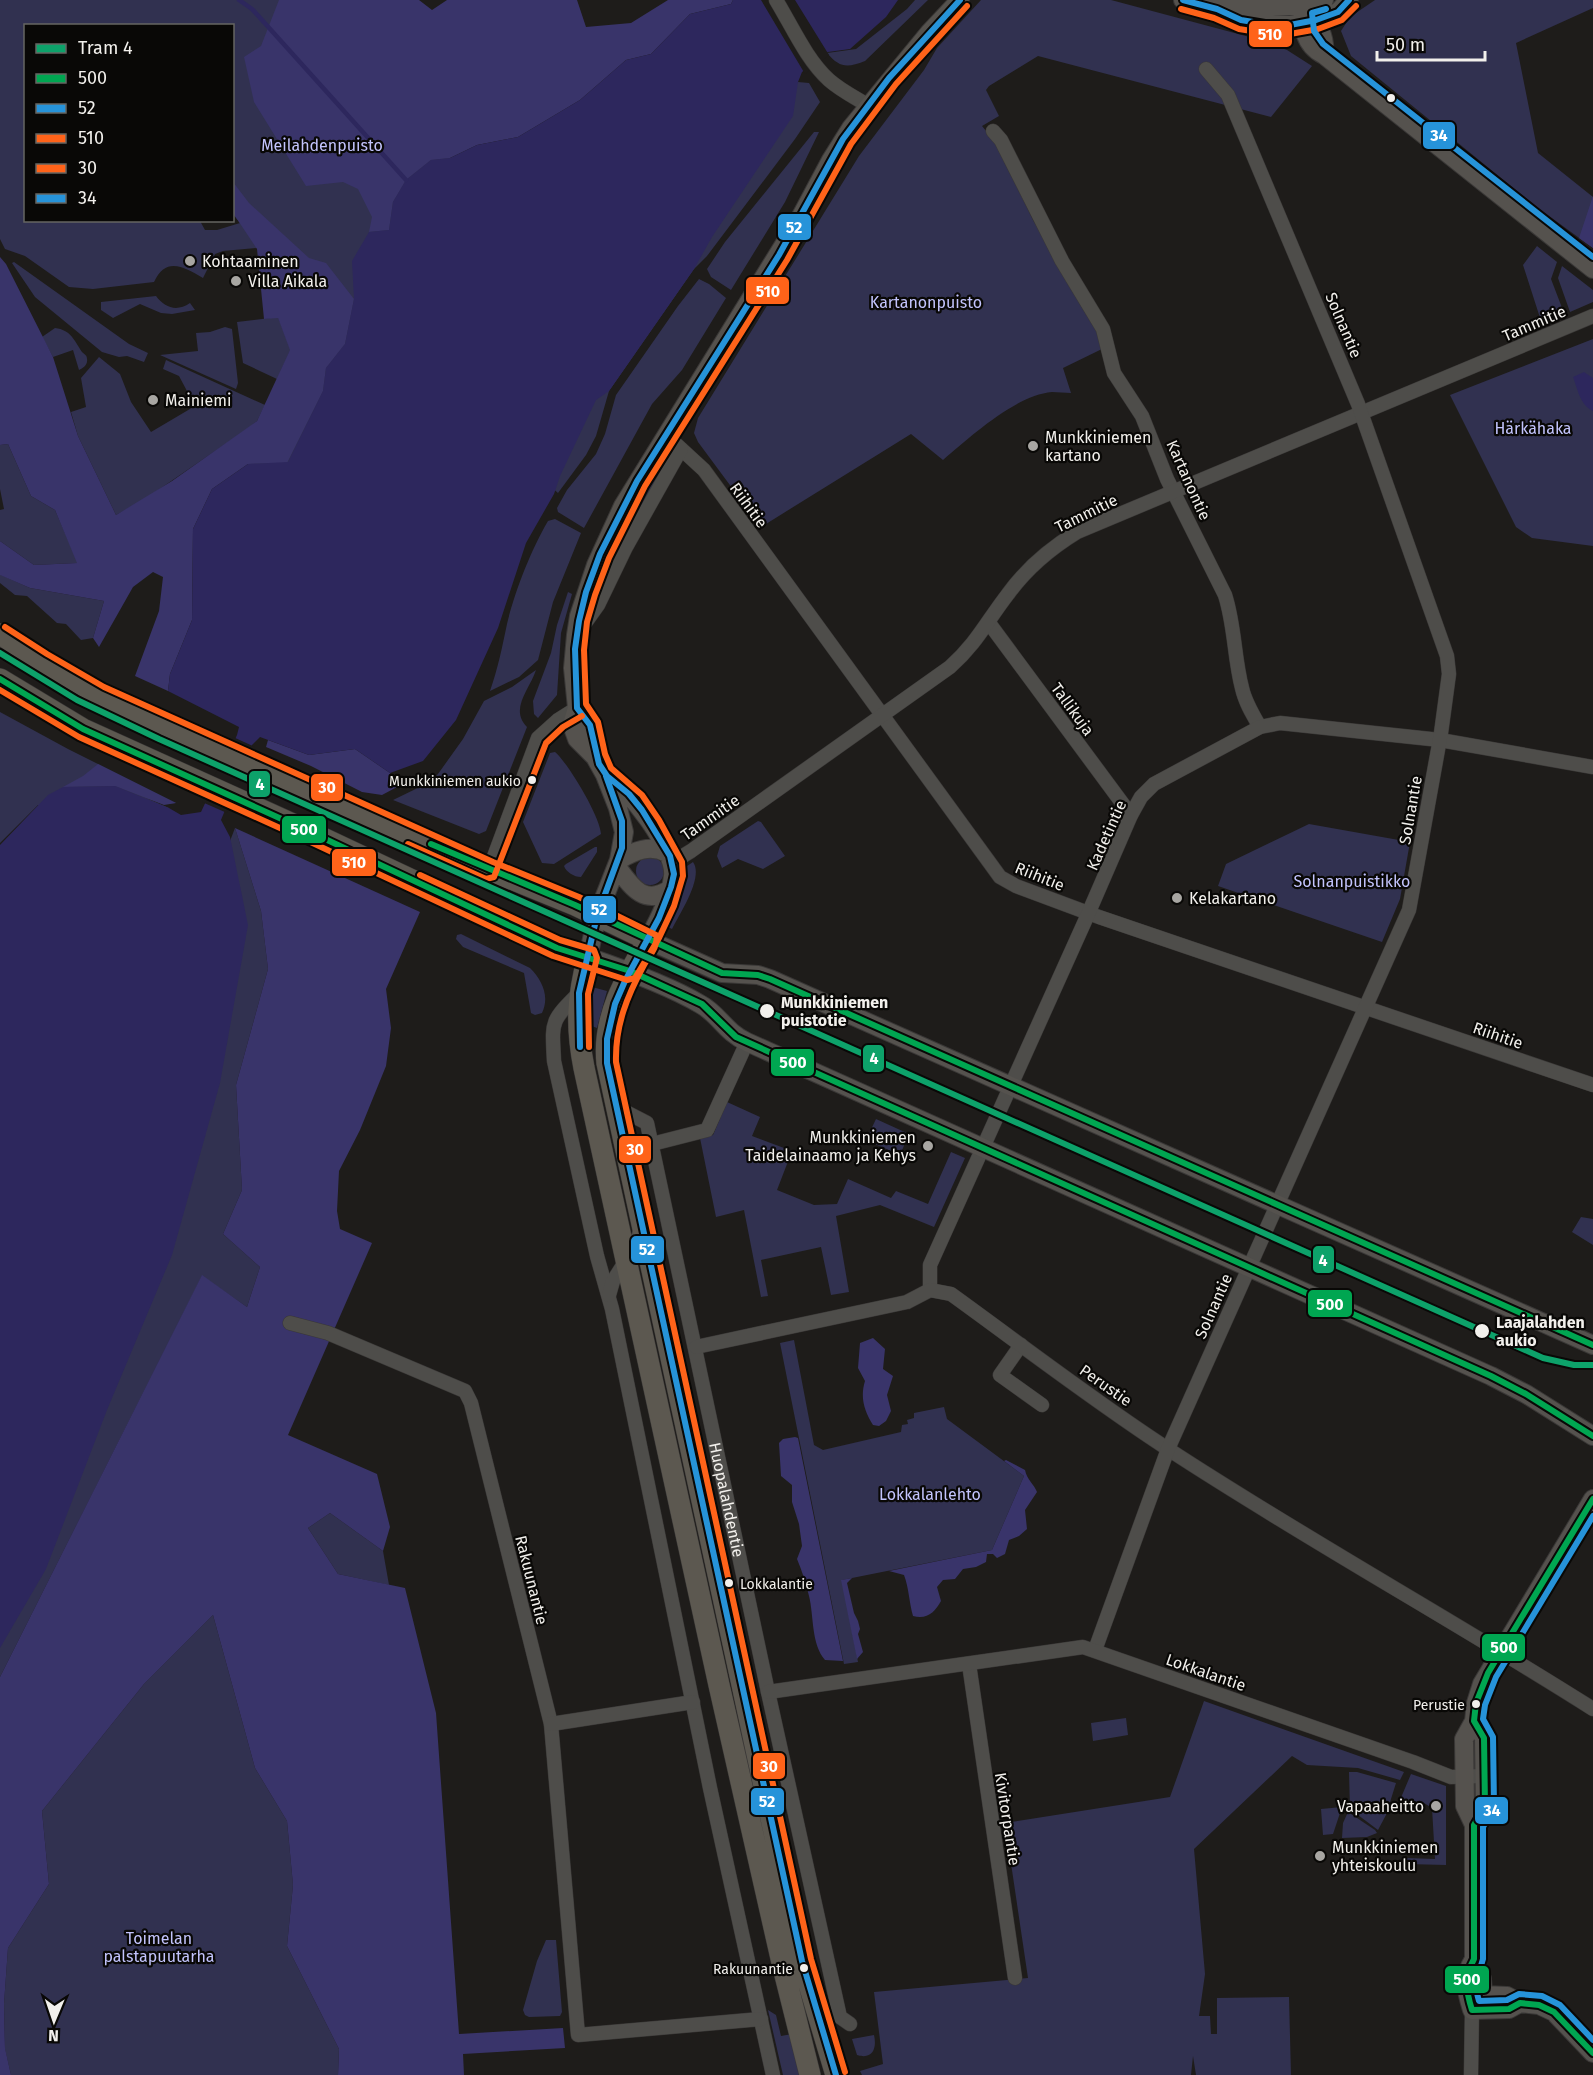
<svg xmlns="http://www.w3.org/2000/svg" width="1593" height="2075" viewBox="0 0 1593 2075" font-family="'Fira Sans',sans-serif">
<rect width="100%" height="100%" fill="#1e1c1a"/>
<path fill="#313150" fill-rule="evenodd" d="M0,0H319L450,158L168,691L248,464L290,351L277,379L243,363L237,322L278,317L290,348L286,290L257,248L223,251L215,254L203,278C184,267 166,256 154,282L93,289L69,287L25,256L5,249L0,239ZM26,26H232V213L240,223L217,230H205L200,221L26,220Z
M915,0H928L865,61C847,68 840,68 827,53L856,49L907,9Z
M981,0H1111L1257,39L1287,50L1312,66L1271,117L1038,56L989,86L986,90L999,116L982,126L996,143L1033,220L1097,330L1104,348L1063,368L1071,393C1065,393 1058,392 1052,392C1016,395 970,437 943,460L911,434L761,527L698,442L694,433L698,418L859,156L924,70L937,48Z
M1375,0H1593V8L1516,43L1538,153L1593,197V248L1538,208L1351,56L1341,31L1350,17Z
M798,82L809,83L820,102L795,139L707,256L694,269L609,391L596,436L586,455L558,493L550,486L541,444Z
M814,132H819L785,202L731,290L711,277L707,269L725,242Z
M1537,246L1557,262L1551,279L1564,313L1542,324L1523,265Z
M14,262L129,344L148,353L144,362L127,356L119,357L102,352L35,297L12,263Z
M1562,266L1593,290V302L1570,312L1558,278Z
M699,279L709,284L726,298L682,370L652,404L584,528L558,512L557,508L567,490L596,454L605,434L616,395L678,306Z
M156,296C165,308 177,312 190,303L195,310L172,314L161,313L140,304L113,318L101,310V302Z
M225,327L232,329L238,383L236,389L160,355L198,351L196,333L210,332Z
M55,328C71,330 74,340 82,352C85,355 87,355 87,359C88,365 83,368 79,370L73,350L53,357L42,337Z
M1593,339V546L1532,538L1516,527L1450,395Z
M99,357L120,374L131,402L151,432L195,406L179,376L163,369L166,360L265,405L257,421L250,427L145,499L116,515L78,436L71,412L86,407L81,378Z
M8,444L31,496L55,510L78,563L34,565L0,541V510L4,509L0,489V445Z
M667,457V460L594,603C604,551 633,497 667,457Z
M555,519L581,533L553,602L538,660L519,677L490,691C498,668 502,648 507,624C515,591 531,550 548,521Z
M0,571L1,575L30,588L104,601L93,638L81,640L66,624L57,623L27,596L15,595L0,583Z
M568,592L572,594L561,633L557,695L538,718L534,714L533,701L551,653L557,625Z
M536,670C530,689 509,709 527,727L486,831L479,834L393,800L428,783L438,774L463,739L484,701L512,687Z
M0,712L68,749L176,803L163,804L144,797L169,808L38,805L0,843Z
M555,752C568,763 600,816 601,834L554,864L542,863L523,822L550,753Z
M758,821L761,822L785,856L763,869L738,859L722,868L717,856L720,846Z
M1309,824L1410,842L1400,899L1382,942L1218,886L1226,864Z
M235,828L261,911L268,969L236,1085L242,1190L223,1234L260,1267L247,1307L202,1276L0,1677V1438Z
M595,847H597V852L581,877C574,877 566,872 564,866L566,864Z
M636 871a14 14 0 1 1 28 0a14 14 0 1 1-28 0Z
M693,862C704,877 680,913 672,929L664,925L679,889L684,868Z
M461,934L530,968C542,980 550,996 542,1013L535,1015L531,1013L524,973L463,947L456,939L457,935Z
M592,987L607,991L597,1028L589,1025Z
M727,1102L760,1117L752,1136L792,1151L777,1190L814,1205L837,1204L848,1179L891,1198L896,1191L928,1204L951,1152L965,1158L934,1227L880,1205L836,1216L849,1292L831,1295L821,1247L761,1260L768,1296L761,1297L744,1210L716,1217L700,1138L713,1135Z
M876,1119L909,1134L900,1155L866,1140Z
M1581,1217L1593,1219V1245L1572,1232Z
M794,1340L814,1445L823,1450L901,1432L902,1425L908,1424L907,1420L914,1418V1413L944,1407L947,1419L1024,1476L992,1550L842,1580L858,1662L844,1664L780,1343Z
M330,1513L383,1551L389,1585L338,1574L308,1528Z
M213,1615L255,1768L287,1821L293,1885L287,1946L339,2049L338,2075H11L5,2049L4,2004L8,1948L49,1884L42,1811L144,1684Z
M1204,1701L1404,1772L1400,1780L1358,1768L1307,1765L1292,1756L1194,1849L1205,1974L1199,2016H1210L1211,2034H1217V1998L1289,1997L1291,2075H1196L1193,2056L1191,2075H862L860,2071L883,2064L874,1992L1028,1978L1005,1823L1170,1797Z
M1126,1718L1128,1735L1093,1741L1091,1723Z
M1349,1772H1357L1396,1783L1386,1815L1378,1830L1350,1809Z
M1411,1774L1446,1786V1865L1407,1864L1406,1861V1858L1435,1859L1432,1808L1424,1803L1400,1800Z
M1342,1807L1333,1834L1323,1835L1321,1809Z
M1348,1812L1375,1830L1377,1833L1367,1837L1342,1838L1343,1823Z
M546,1940H556L562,2012L560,2016L529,2017L525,2015L523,2010L537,1961Z
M768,2010L776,2015L781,2036L792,2034L802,2075H783Z
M874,2035C877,2048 873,2060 857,2055L852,2039Z"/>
<path fill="#39346a" d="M279,0H419L432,10L447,0H577L586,27L631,23L668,0H733L731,4L690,14L651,54L626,60L580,100L518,137L477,145L450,158L431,160L406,180L393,202L389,230L369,232L372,217L358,189L343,182L306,186L254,102L244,57L261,46Z
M233,182L249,203L309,258L326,263L354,299L345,344L326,368L323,391L287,463L248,464L212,489L193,529L192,620L170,674L168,691L135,676L159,611L163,577L153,572L133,587L99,647L93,638L104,601L30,588L0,575V541L34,565L77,563L55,510L31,496L8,444L0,445V257L6,264L53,357L78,436L116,515L172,481L257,421L290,350L278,318L264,319L257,249L233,213Z
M1593,196V248L1579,238Z
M268,740L309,755L355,749L390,773L397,787L382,795L362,792L311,766L266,747Z
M98,764L176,803L164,805L115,786L63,787L83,776Z
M235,828L420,912L386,989L391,1028L386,1066L360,1130L339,1171L337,1211L340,1229L372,1243L288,1435L377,1474L390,1527L383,1551L330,1513L308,1528L338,1574L405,1588L436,1713L459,2034L563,2028L565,2048L463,2054L464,2075H338L339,2049L287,1946L293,1885L287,1821L255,1768L213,1615L144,1684L42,1811L49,1884L8,1948L4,2004L5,2048L11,2075H0V1677L202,1275L247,1307L260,1267L223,1234L242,1190L236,1085L268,969L261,911Z
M873,1338L885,1349L883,1369L893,1376L887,1395L891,1411L886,1421L879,1426L873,1425C864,1411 860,1397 865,1381L858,1368L860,1343Z
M795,1437L798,1438L843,1661L825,1660C811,1644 814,1616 809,1596C806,1583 802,1571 797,1559L802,1546L799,1524L792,1502V1485L781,1476L779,1443L783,1439Z
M1006,1460L1025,1470C1027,1480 1034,1484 1037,1492L1025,1510L1027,1529L1019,1536L1009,1540L1005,1554L997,1558L993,1554H987L986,1562L976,1567L963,1569L955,1579L943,1580L937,1587L941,1601C935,1612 927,1620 913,1616C909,1602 909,1588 904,1575L889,1571L992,1550L1024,1476L1004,1461Z
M852,1578L847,1583L854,1613L858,1621L860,1629L858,1634L863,1652L857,1659L841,1580Z"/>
<path fill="#2d275d" d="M733,0H898L886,17L850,49L828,52L802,72L798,82L793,116L712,237L694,269L609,391L596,400L560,476L554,494L526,543L498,628L456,720L423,761L390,773L355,749L309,755L260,737L252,745L221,820L230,837L248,925L220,1083L172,1255L107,1410L46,1569L0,1648V845L48,795L63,787L115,786L169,808L181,815L201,812L237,735L239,727L168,691L170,674L192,620L193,529L212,489L248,464L288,462L323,391L326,368L345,344L354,299L352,261L369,232L389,230L393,202L406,180L431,160L450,158L477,145L518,137L580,100L626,60L651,54L690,14L731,4Z
M1584,372L1593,378V411C1580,405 1578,390 1573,377Z"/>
<path fill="#1e1c1a" d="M761,0H795L829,55L805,74Z
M233,737L255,747L227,813L202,802Z"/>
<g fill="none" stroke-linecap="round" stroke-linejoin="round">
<path stroke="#2d275d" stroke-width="4.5" d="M239,0L252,9L406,180"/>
<g stroke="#3a3837" stroke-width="15">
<g id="street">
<path d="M776,0C792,26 806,59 829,80C840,90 856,98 869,106"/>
<path d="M993,131L1001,140L1062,261L1103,329L1114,373L1142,416L1167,479L1225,595C1235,626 1234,658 1242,688C1245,702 1253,715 1260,727"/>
<path d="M666,435L704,470L1000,877L1016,886L1099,917L1593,1085"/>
<path d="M989,623L1131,815"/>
<path d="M578,633L598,605L626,547L681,449"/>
<path d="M673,862L691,851L950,667C977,643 987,621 1008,594C1026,569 1051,548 1077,532L1593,316"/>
<path d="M489,870L538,738L558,720L577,708"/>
<path d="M579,993C550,1022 552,1021 554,1061L597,1256L612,1309L710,1788L773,2075"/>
<path id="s1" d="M616,1107L647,1123L768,1692L840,2017L850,2024"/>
<path d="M652,1144L707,1130L747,1042"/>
<path d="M930,1290V1265L1085,921L1131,815L1141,797L1154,784L1260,727L1280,723L1440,740L1593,767"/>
<path d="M609,1295L613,1281L634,1248L641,1229"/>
<path d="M290,1323L328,1333L465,1391L471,1403L551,1724L578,2035L761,2019"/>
<path d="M1021,1345L1000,1375L1042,1405"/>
<path d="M696,1347L907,1302L930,1290L951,1294C1023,1346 1094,1401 1168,1449C1307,1540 1453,1620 1593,1709"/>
<path d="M1095,1650L1168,1449L1409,910L1441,733L1449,674L1447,656L1358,404L1228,95L1206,69"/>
<path d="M969,1664L1015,1978"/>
<path d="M768,1692L1083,1647L1413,1762L1451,1777L1484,1776"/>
<path d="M551,1724L693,1702"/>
<path d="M1471,2075L1472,2010L1477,2004"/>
</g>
</g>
<g stroke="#3a3837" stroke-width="20">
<path id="secondary" d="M960,0L929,33L851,128L831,160L798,222L623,506L596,565L579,616L576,635L573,668L577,708L572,725L577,739L595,757L605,775L618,808L624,832L619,860L597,916L588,957C623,969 668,985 700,1004C719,1014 725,1032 747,1042L1491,1376L1526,1394L1593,1436
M1183,0L1217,9L1241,20L1271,25H1290L1316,20L1338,12L1349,0
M1303,6C1302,26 1304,45 1324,55L1593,269
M1219,9C1254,6 1289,10 1324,0
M1308,11C1319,24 1326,38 1324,55
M577,708C594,724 594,734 595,757
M605,775C629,787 676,850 673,876C671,897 658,921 648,940L722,973L758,975L770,979L1593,1345
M619,860C634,851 650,844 667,853
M617,867C631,886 644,907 670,889
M1593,1499L1482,1684L1476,1703L1474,1721L1464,1739L1465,1806L1474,1825V1959L1482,1979L1483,1995L1507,1996L1520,2003L1539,2005L1554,2012L1593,2053
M1474,1721L1484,1738L1485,1806L1474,1825
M1474,1959C1462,1978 1466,1990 1472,2010L1509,2009L1520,2003"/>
</g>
<g stroke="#3a3837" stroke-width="22">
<path id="primary" d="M0,634L42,662L100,695L219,750L489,870L575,905L648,940C626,977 602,1018 607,1063L802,1961L836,2075
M0,679L83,729L306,830L550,945L588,957C577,997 576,1027 584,1068L719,1685L783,1967L810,2075"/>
</g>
<use href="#street" stroke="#4e4d4a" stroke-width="14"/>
<use href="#secondary" stroke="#55524e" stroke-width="18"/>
<use href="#primary" stroke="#5c5850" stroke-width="21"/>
<g stroke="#090806" stroke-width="10">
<path id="bus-1" d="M0,679L83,729L306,830L557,948L630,971L702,1004L736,1037L1491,1376L1526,1394L1593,1436
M431,844L575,905L722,973L758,975L770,979L1593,1345
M1593,1499L1488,1673L1476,1703L1474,1721L1484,1738L1485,1806L1474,1825V1959C1464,1977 1466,1991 1472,2010L1509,2009L1520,2003L1539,2005L1554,2012L1593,2053"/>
</g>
<g stroke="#090806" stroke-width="10">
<path id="bus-2" d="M1183,0L1217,9L1241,20L1271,25H1290L1316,20L1338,12L1349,0
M580,1047L579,993L597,916L622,848V821L606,776
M836,2075L802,1961L607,1063V1039L615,1004L625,981L659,918L671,887L674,874L670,856L642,810L629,794L607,776L599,764L590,725L577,708L575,649L579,621L586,592L600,554L637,481L779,255L843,139L889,78L960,0"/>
</g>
<g stroke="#090806" stroke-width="10">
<path id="bus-3" d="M1181,9L1214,18L1239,29L1270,34H1290L1318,29L1342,20L1356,6
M0,690L79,737L302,838L553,956L627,980L635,978L659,938L674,906L683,876L682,862L659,820L642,795L611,768L605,754L598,722L586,704L584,650L587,622L595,595L609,558L645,486L787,260L851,144L896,84L967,6
M408,844L486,879L494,877L546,743L563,727L582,716"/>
</g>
<g stroke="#090806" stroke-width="10">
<path id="bus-4" d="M5,627L47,654L104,687L493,862L579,897L656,935C659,946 649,956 644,965C627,996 615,1026 616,1062L811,1959L845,2072
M420,875L560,940L594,950L597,958L588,994L589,1047"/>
</g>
<g stroke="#090806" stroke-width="10">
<path id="bus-5" d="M1326,9L1312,13L1314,31L1323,44L1593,257
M1593,1516L1496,1677L1485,1705L1483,1719L1493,1737L1494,1806L1483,1827V1959C1478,1977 1473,1981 1479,2001L1507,2000L1519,1994L1542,1996L1560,2005L1593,2040"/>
</g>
<use href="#bus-1" stroke="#00a651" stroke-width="6"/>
<use href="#bus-2" stroke="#2693d9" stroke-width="6"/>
<use href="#bus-3" stroke="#ff6319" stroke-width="6"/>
<use href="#bus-4" stroke="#ff6319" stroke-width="6"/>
<use href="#bus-5" stroke="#2693d9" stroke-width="6"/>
<g stroke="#090806" stroke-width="10">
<path id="tram-1" d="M0,653L77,700L159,739L1543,1358L1574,1365H1593"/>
</g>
<use href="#tram-1" stroke="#0da26a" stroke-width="6"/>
</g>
<g fill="#f2f0ec" stroke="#090806" stroke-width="2">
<circle cx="1391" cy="98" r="5"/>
<circle cx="532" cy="780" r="5"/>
<circle cx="767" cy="1011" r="8"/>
<circle cx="1482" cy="1331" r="8"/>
<circle cx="729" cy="1583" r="5"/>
<circle cx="1476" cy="1704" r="5"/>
<circle cx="804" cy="1968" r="5"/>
</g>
<g fill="#a8a6a2" stroke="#090806" stroke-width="2">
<circle cx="190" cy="261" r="6"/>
<circle cx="236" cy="281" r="6"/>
<circle cx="153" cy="400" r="6"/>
<circle cx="1033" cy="446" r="6"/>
<circle cx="1177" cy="898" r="6"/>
<circle cx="928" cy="1146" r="6"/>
<circle cx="1436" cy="1806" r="6"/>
<circle cx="1320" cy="1856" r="6"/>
</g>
<g text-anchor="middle" stroke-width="4.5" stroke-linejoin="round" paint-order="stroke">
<g font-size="14" fill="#f2f0ec" stroke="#090806" text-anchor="end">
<text x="521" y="786">Munkkiniemen aukio</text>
<text x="740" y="1589" text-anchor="start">Lokkalantie</text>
<text x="1465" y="1710">Perustie</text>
<text x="793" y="1974">Rakuunantie</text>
</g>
<g font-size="16" fill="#c3c4fd" stroke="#090806">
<text x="322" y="151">Meilahdenpuisto</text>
<text x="926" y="308">Kartanonpuisto</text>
<text x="1533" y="434">Härkähaka</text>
<text x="1352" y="887">Solnanpuistikko</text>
<text x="930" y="1500">Lokkalanlehto</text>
<text x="159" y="1944">Toimelan<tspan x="159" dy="18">palstapuutarha</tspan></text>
</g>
<g font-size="16" fill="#f2f0ec" stroke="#090806" text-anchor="start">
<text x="202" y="267">Kohtaaminen</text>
<text x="248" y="287">Villa Aikala</text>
<text x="165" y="406">Mainiemi</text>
<text x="1045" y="443">Munkkiniemen<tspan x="1045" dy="18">kartano</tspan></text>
<text x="1189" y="904">Kelakartano</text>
<text x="916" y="1143" text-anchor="end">Munkkiniemen<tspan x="916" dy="18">Taidelainaamo ja Kehys</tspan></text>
<text x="1424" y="1812" text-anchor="end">Vapaaheitto</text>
<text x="1332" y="1853">Munkkiniemen<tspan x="1332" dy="18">yhteiskoulu</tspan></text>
</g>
<g font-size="16" fill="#f2f0ec" stroke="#090806">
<text transform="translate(1534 323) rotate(-23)" y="6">Tammitie</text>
<text transform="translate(1344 325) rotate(67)" y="6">Solnantie</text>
<text transform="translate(1189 480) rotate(66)" y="6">Kartanontie</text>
<text transform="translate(749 505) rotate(54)" y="6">Riihitie</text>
<text transform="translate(1086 513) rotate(-26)" y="6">Tammitie</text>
<text transform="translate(1073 709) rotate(54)" y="6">Tallikuja</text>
<text transform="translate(1410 810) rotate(-80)" y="6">Solnantie</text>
<text transform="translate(710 817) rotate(-35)" y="6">Tammitie</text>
<text transform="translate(1106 835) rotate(-66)" y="6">Kadetintie</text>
<text transform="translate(1040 876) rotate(22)" y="6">Riihitie</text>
<text transform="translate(1498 1035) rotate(19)" y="6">Riihitie</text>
<text transform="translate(1213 1306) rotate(-66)" y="6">Solnantie</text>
<text transform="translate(1106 1385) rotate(35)" y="6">Perustie</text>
<text dy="6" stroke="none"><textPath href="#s1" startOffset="420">Huopalahdentie</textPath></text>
<text transform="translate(532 1580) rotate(76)" y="6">Rakuunantie</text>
<text transform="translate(1206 1672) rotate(19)" y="6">Lokkalantie</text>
<text transform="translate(1008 1819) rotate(81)" y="6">Kivitorpantie</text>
</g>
<g font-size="16" font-weight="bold" fill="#f2f0ec" stroke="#090806" text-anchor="start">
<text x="781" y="1008">Munkkiniemen<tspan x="781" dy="18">puistotie</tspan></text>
<text x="1496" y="1328">Laajalahden<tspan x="1496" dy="18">aukio</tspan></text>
</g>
</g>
<g stroke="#090806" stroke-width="2">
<rect x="1248" y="20" width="45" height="28" rx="6" fill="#ff6319"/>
<rect x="1422" y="121" width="34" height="29" rx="6" fill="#2693d9"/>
<rect x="777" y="213" width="35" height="28" rx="6" fill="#2693d9"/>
<rect x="745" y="276" width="45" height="29" rx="6" fill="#ff6319"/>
<rect x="248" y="770" width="23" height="28" rx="6" fill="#0da26a"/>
<rect x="310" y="773" width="34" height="29" rx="6" fill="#ff6319"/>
<rect x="281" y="815" width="46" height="29" rx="6" fill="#00a651"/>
<rect x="331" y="848" width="46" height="29" rx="6" fill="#ff6319"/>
<rect x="582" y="895" width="35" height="29" rx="6" fill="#2693d9"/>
<rect x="862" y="1044" width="23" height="29" rx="6" fill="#0da26a"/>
<rect x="770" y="1048" width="45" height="29" rx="6" fill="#00a651"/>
<rect x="618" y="1135" width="34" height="29" rx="6" fill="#ff6319"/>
<rect x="630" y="1235" width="35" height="29" rx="6" fill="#2693d9"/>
<rect x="1312" y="1245" width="23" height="29" rx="6" fill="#0da26a"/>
<rect x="1307" y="1289" width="46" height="29" rx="6" fill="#00a651"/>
<rect x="1481" y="1633" width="45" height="29" rx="6" fill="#00a651"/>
<rect x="752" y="1752" width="34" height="28" rx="6" fill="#ff6319"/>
<rect x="750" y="1787" width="35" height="29" rx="6" fill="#2693d9"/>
<rect x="1474" y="1796" width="35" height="29" rx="6" fill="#2693d9"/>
<rect x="1444" y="1965" width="46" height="29" rx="6" fill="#00a651"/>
</g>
<g font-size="16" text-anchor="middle" font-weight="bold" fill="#fff">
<text x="1270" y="40">510</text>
<text x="1439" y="141">34</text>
<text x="794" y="233">52</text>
<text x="768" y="297">510</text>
<text x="260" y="790">4</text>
<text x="327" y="793">30</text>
<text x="304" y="835">500</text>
<text x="354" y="868">510</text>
<text x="599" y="915">52</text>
<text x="874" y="1064">4</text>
<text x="793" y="1068">500</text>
<text x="635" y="1155">30</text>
<text x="647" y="1255">52</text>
<text x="1323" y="1266">4</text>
<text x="1330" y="1310">500</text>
<text x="1504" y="1653">500</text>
<text x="769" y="1772">30</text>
<text x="767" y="1807">52</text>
<text x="1492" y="1816">34</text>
<text x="1467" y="1985">500</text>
</g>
<rect x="24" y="24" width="210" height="198" fill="#090806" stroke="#666562" stroke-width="1.5"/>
<rect x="36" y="44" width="30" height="9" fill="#0da26a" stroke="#666562" stroke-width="1.5"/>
<text x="78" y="54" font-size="18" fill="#f2f0ec">Tram 4</text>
<rect x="36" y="74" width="30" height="9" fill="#00a651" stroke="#666562" stroke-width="1.5"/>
<text x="78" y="84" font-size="18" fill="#f2f0ec">500</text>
<rect x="36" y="104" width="30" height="9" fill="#2693d9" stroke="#666562" stroke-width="1.5"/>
<text x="78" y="114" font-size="18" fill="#f2f0ec">52</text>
<rect x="36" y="134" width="30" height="9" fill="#ff6319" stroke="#666562" stroke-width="1.5"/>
<text x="78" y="144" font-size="18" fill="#f2f0ec">510</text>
<rect x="36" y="164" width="30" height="9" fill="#ff6319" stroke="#666562" stroke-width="1.5"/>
<text x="78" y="174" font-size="18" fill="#f2f0ec">30</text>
<rect x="36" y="194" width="30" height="9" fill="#2693d9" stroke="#666562" stroke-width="1.5"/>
<text x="78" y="204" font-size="18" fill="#f2f0ec">34</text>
<g transform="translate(54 2021) rotate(182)" stroke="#090806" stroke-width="4.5" paint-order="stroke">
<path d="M0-4.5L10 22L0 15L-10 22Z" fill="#f2f0ec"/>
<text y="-9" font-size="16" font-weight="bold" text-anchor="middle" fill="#f2f0ec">N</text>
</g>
<path d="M1377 51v9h108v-9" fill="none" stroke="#f2f0ec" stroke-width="3"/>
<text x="1386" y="51" font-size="18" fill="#f2f0ec" stroke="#090806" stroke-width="4.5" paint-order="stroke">50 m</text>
</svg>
